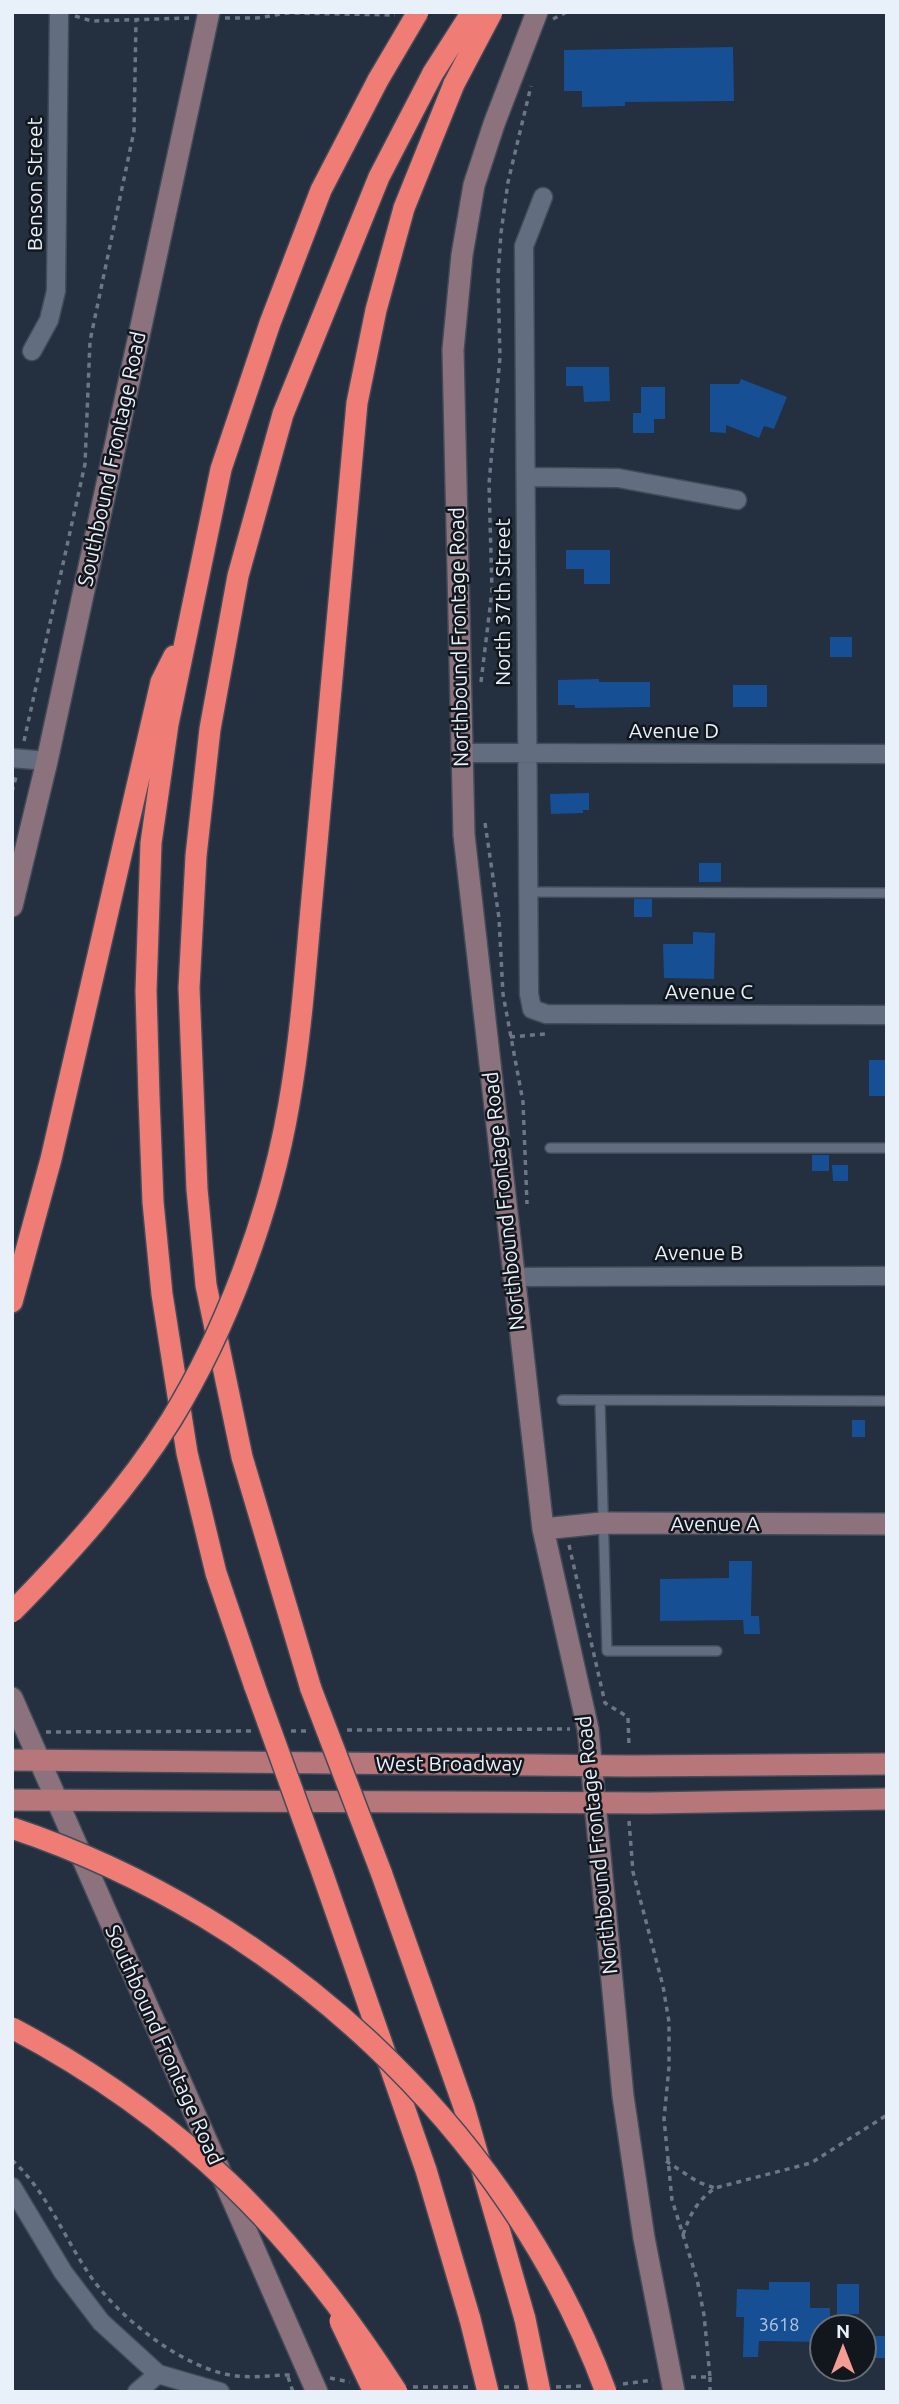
<svg xmlns="http://www.w3.org/2000/svg" width="899" height="2404" viewBox="0 0 899 2404" font-family="Ubuntu,sans-serif">
<rect width="100%" height="100%" fill="#242f3f"/>
<path fill="#174f95" d="M733,47L734,101L625,102V106L582,107V91H564V50Z
M566,367H609L610,401L584,402L583,386H566Z
M741,379L787,397L774,429L764,426L759,438L726,425V433L710,432V384H739Z
M641,387H665V419H654V433H633V413H641Z
M566,550H610V584H584V569H566Z
M830,637H852V657H830Z
M599,679V682H650V707L575,708V705H558V680Z
M733,685H767V707H733Z
M589,793V810H583V813L551,814L550,794Z
M699,863H721V882H699Z
M634,899H652V917H634Z
M693,932L715,933L714,979L664,978L663,944H693Z
M869,1060H887V1096H869Z
M812,1155H829V1171H812Z
M832,1165H848V1181H833Z
M852,1420H865V1437H852Z
M729,1561H752L751,1616H759L760,1634H744L743,1620L660,1621V1579L729,1578Z
M769,2282H810V2308H830V2327H822V2342L759,2341L758,2357H743L744,2317H736L737,2289L769,2290Z
M837,2284H859V2314H837Z
M864,2336H887V2358H864Z"/>
<g fill="none" stroke-linecap="round" stroke-linejoin="round">
<g stroke="#424b58" stroke-width="12">
<path id="lane" d="M528,892L887,893
M550,1148H887
M562,1400L887,1401
M600,1401L607,1651H717"/>
</g>
<g stroke="#424b58" stroke-width="21">
<path id="street" d="M543,197L524,246L529,994L532,1009L546,1014L887,1015
M32,351L49,320L56,291L59,12
M527,477L618,478L737,500
M461,753L887,754
M12,758L47,761
M512,1277L887,1276
M12,2187L63,2272L101,2322L158,2374L220,2392
M137,2392L158,2374"/>
</g>
<g stroke="#424b58" stroke-width="24">
<path id="secondary" d="M537,12L494,124L474,185L462,255L453,350L464,835L543,1529L588,1729L623,2096L644,2238L674,2392
M12,906L47,761L209,12
M543,1529L602,1523L887,1524
M12,1698L317,2392"/>
</g>
<g stroke="#424b58" stroke-width="24">
<path id="primary" d="M12,1760L629,1766L887,1764
M12,1800L649,1803L887,1799"/>
</g>
<g stroke="#424b58" stroke-width="24">
<path id="highway" d="M309,931L357,403L376,310L404,208L454,84
M12,1302L51,1159L161,682L174,656
M255,1687L216,1573L187,1453L162,1294L153,1202L149,1097L146,991L151,843L168,724L221,469L270,323L321,190L378,80
M311,1689L242,1457L206,1285L197,1189L189,988L196,856L210,729L238,576L283,414L379,177L433,73
M322,1872L426,2170L470,2319
M381,1872L464,2107L525,2319"/>
</g>
<path stroke="#6d7684" stroke-width="3.5" stroke-dasharray="5 5" stroke-linecap="butt" d="M75,16L92,21L189,18
M225,18H257L288,13L395,15
M553,19L567,12
M481,682L492,591L489,484L500,357L498,277L501,233L508,182L531,86
M24,741L85,464L90,341L134,131L136,20
M12,792L17,773
M485,823L499,918L503,994L523,1102L527,1204
M510,1037L545,1034V1030
M569,1545L605,1703L628,1717L629,1747
M347,1730L570,1729
M291,1731H308
M46,1732L252,1731
M629,1821L633,1872L663,1986L669,2022V2067L664,2119L672,2200L697,2279L704,2315L710,2377H689
M12,2160C46,2191 62,2233 87,2271C115,2315 183,2370 237,2376C255,2378 273,2375 291,2375
M666,2161L698,2182L715,2188
M683,2235C690,2214 697,2201 715,2188L811,2163L887,2115
M288,2377L293,2392
M330,2378L350,2382
M623,2384L653,2380
M413,2387H468
M504,2387H521
M556,2387L584,2386
M710,2392V2377"/>
<use href="#lane" stroke="#626e80" stroke-width="9"/>
<use href="#street" stroke="#626e80" stroke-width="18"/>
<use href="#secondary" stroke="#8c727d" stroke-width="21"/>
<use href="#primary" stroke="#b77679" stroke-width="21"/>
<use href="#highway" stroke="#ef7c75" stroke-width="21"/>
<g stroke="#424b58" stroke-width="24" stroke-linecap="butt">
<path id="highway-bridge" d="M433,73L472,12
M378,80L418,12
M454,84L492,12
M12,1612C70,1553 127,1490 171,1420C227,1329 271,1210 289,1104C299,1047 304,989 309,931
M255,1687L322,1872
M311,1689L381,1872
M12,1828C278,1917 509,2128 606,2392
M12,2028C182,2118 294,2231 397,2392
M470,2319L488,2392
M525,2319L540,2392
M340,2321L374,2392"/>
</g>
<use href="#highway-bridge" stroke="#ef7c75" stroke-width="21"/>
</g>
<g text-anchor="middle" stroke-width="5" stroke-linejoin="round" paint-order="stroke">
<g font-size="18" fill="#b4c8e1">
<text x="779" y="2331">3618</text>
</g>
<g font-size="21" fill="#e8f0fa" stroke="#12171e">
<text transform="translate(35 184) rotate(-90)" y="7">Benson Street</text>
<text transform="translate(112 459) rotate(-78)" y="7">Southbound Frontage Road</text>
<text transform="translate(503 602) rotate(-90)" y="7">North 37th Street</text>
<text transform="translate(459 637) rotate(-91)" y="7">Northbound Frontage Road</text>
<text x="674" y="738">Avenue D</text>
<text x="709" y="999">Avenue C</text>
<text transform="translate(504 1201) rotate(-96)" y="7">Northbound Frontage Road</text>
<text x="699" y="1260">Avenue B</text>
<text x="715" y="1531">Avenue A</text>
<text x="449" y="1771">West Broadway</text>
<text transform="translate(597 1845) rotate(-96)" y="7">Northbound Frontage Road</text>
<text transform="translate(164 2045) rotate(66)" y="7">Southbound Frontage Road</text>
</g>
</g>
<rect width="899" height="2404" fill="none" stroke="#e8f0fa" stroke-width="28"/>
<g transform="translate(843 2348)"><circle r="33" fill="#12171e" stroke="#686e76" stroke-width="2"/>
<path d="M0-5L12 26L0 18L-12 26Z" fill="#f59c94"/>
<text y="-10" font-size="19" font-weight="bold" text-anchor="middle" fill="#e8f0fa">N</text>
</g>
</svg>
